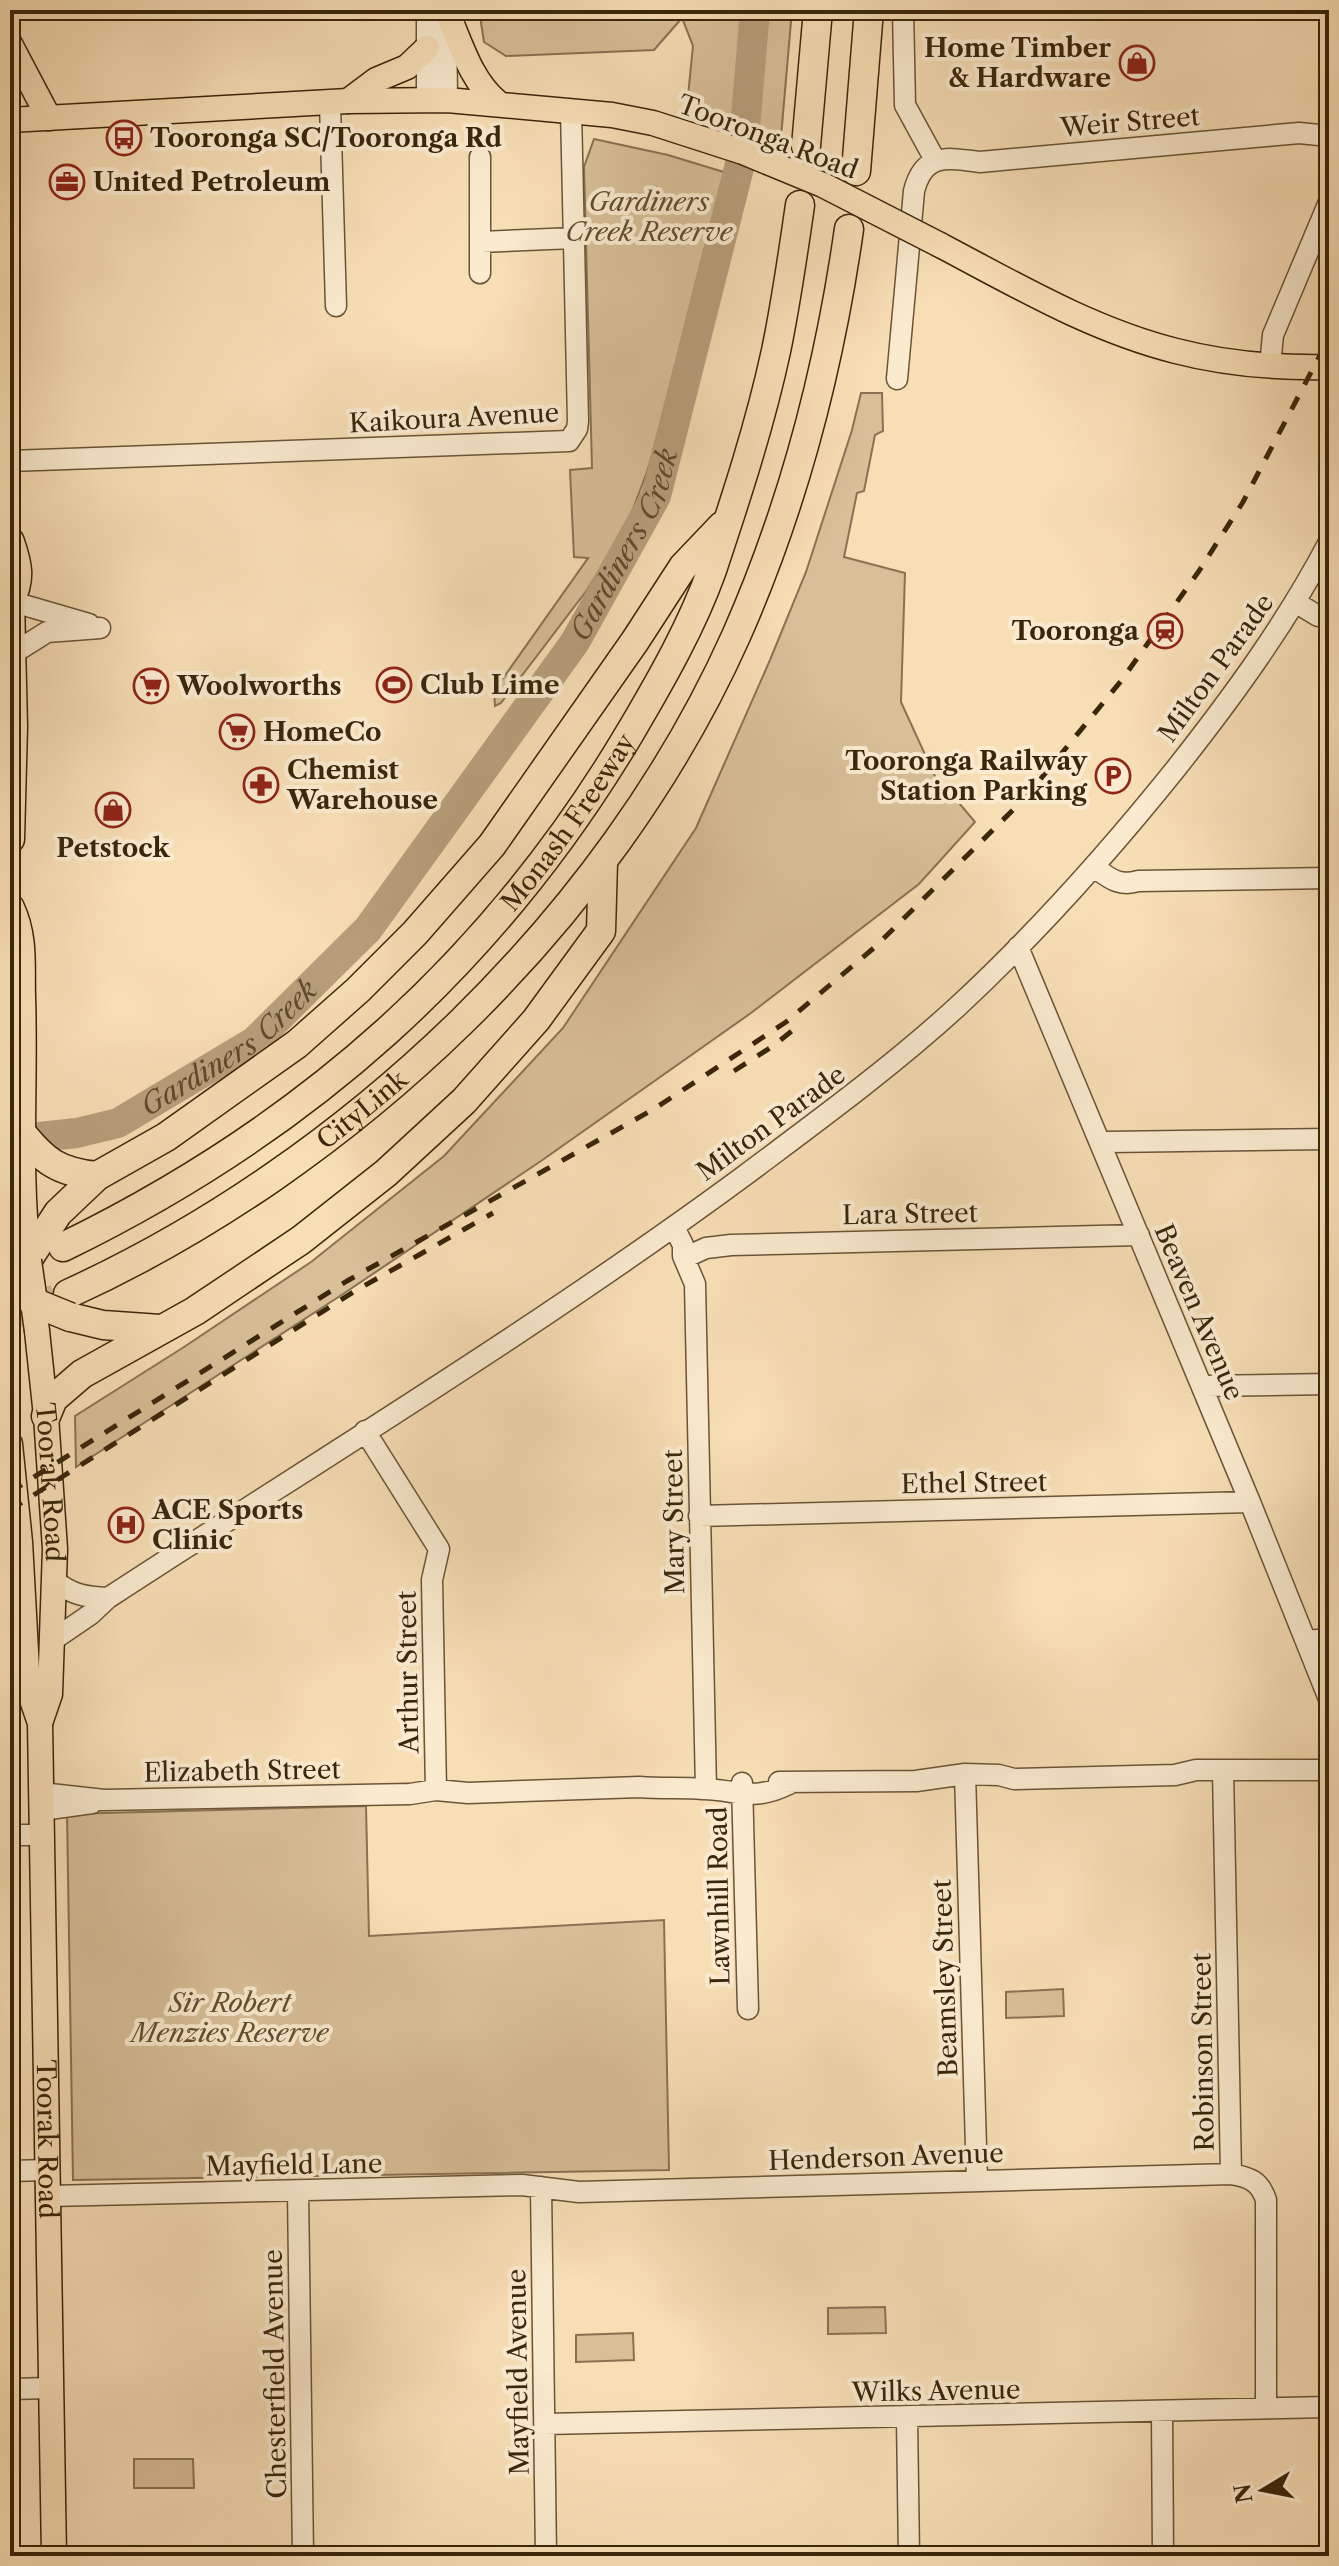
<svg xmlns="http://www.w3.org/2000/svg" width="1339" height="2566" viewBox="0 0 1339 2566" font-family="'Libre Caslon Text',serif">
<rect width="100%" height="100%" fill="#f8deb5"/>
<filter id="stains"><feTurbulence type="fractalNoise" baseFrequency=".0025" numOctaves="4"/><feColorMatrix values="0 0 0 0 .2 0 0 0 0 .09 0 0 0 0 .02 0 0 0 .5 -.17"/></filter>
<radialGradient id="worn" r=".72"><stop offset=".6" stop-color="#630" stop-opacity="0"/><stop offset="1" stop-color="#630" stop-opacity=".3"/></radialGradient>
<path fill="#d8bf98" stroke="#897252" stroke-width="2" d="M479,10H792L781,137L726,116L687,106L693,46L682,18L654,50L506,56L484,42Z
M594,139L668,155L727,173L671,389L647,472L627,525L587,590L501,703L495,706L494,691L588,558L574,557L570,470L592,468L584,167Z
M861,393H882L883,431L875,435L864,491L857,493L844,557L905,573L901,702L939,785L954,797L975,822L919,884L751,1013L541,1161L340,1296L76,1467L75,1416L184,1347L311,1262L444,1156L563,1028L696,828L770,660L806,572L852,430Z
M366,1806L369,1936L664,1920L669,2170L73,2180L67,1814Z
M1063,1989L1064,2016L1006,2018V1992Z
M885,2307L886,2333L828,2334V2308Z
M633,2333L634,2360L576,2362V2335Z
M134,2459H193L194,2488H134Z"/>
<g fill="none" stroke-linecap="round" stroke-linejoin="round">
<path stroke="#b79f7b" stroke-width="30" id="s1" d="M10,1140L77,1133L118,1123L255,1041L368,929L575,642L656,496L743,152L755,10"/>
<path stroke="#d2b993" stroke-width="28" stroke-dasharray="28 14" stroke-linecap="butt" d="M10,1317L56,1298"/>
<g stroke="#6a5436" stroke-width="23">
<path id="minor" d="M427,10V100
M903,10L905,105L935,160
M446,18L447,100
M330,104L336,306
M480,157V273
M481,242L574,238
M1270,366L1273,335L1329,202
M897,379L914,191C924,152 947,158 980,162L1299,133L1329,136
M10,461L569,441L577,429L578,421L571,110
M10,601L89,624
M1295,602L1318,616H1329
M12,654L47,632L100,628
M1094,867C1109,878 1119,887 1138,881L1329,878
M1018,947L1250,1502L1329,1699
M1101,1145L1108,1142L1329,1139
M674,1227L683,1245V1256L695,1284L706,1789
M684,1258L706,1248L731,1245L1139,1235
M1202,1386L1329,1384
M365,1431L439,1549L432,1580L436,1790
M699,1516L1250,1502
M55,1581C72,1595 86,1597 108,1598
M53,1640L91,1614L108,1598C321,1459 539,1327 744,1176C816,1122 889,1069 956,1008C1037,933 1110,851 1178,766C1234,695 1287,622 1329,542
M1306,1641L1329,1639
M1223,1770L1231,2174C1249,2177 1260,2181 1266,2200V2408
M965,1774L977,2181
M779,1782L916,1781L965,1774L999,1775L1014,1779L1175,1775L1196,1770H1329
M742,1783L748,2009
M41,1793L104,1800L410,1794L436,1790L468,1793L640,1787C662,1789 682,1787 703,1789C739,1790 752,1802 789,1784
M42,1810L92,1803
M10,1835H42
M10,2171L48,2170
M541,2187L546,2556
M298,2191L303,2556
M49,2196L522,2185L579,2192L1231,2174
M10,2389L51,2388
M1162,2411L1163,2556
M907,2418L909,2556
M545,2424L1329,2407"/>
</g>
<g stroke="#3a260b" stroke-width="27">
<g id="major">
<path d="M446,10C460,41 470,80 497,102"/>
<path d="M10,44L49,118"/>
<path d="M348,101L376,80L407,67L427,48"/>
<path d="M10,120L348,101L447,100L612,115L653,123L743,152"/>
<path d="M940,245C1016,285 1092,330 1176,351C1226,364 1277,368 1329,367"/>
<path id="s2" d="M37,1331L46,1416L55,1549L50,1694L40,1723"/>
<path id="s3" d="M10,1444L20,1542L28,1688L40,1723L54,2556"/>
</g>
</g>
<g stroke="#3a260b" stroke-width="31">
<g id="highway">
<path d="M806,146L818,10"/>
<path d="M856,171L869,10"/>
<path d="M10,542C18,565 21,579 10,601L13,726L10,839"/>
<path d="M10,908C24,938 20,965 21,997C24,1085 16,1173 27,1261"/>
<path d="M21,1132C44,1161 58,1172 97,1176"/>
<path id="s4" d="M63,1247C305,1129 493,964 631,731C661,680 692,626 712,570C736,498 760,425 776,351C786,303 793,254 800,205"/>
<path d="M27,1261L58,1213L97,1176L166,1137L297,1044L358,990L415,933L492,845L635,641L683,567L722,526"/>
<path d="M10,1290L33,1302"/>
<path id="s5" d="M68,1294C349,1166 609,920 736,636C794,505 829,370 849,229"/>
<path d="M70,1317L103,1325L160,1329"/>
<path d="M46,1416L53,1399L82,1374L195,1311L301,1240L386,1173L464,1101L536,1020L601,931L603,862"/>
</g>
</g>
<use href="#minor" stroke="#faeacf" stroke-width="20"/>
<use href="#major" stroke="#f8deb5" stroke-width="24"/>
<use href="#highway" stroke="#f8deb5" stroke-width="28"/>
<path stroke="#3a260b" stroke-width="5" stroke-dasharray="14 14" stroke-linecap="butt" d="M734,1071L773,1046L793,1030
M10,1492L347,1281L654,1109L786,1022L875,947L1025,798L1121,681L1199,571L1243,502L1329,338
M10,1510L355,1291L493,1213"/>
<g stroke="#3a260b" stroke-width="27" stroke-linecap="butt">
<path id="major-bridge" d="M743,152L823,185L940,245
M33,1302L37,1331"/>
</g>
<g stroke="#3a260b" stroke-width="31" stroke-linecap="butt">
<path id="highway-bridge" d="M27,1261L33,1302L70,1317"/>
</g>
<use href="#major-bridge" stroke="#f8deb5" stroke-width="24"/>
<use href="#highway-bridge" stroke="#f8deb5" stroke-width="28"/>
</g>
<defs>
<g id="shop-ring" transform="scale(1.8)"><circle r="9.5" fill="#faeacf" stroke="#8f2418" stroke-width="1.5"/><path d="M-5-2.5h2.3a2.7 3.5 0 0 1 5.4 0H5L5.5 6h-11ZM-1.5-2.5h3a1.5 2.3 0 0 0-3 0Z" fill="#8f2418"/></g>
<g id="bus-ring" transform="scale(1.8)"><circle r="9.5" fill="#faeacf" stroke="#8f2418" stroke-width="1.5"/><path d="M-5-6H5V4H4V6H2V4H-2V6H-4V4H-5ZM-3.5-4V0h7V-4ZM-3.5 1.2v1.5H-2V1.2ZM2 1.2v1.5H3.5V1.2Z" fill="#8f2418"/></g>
<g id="office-ring" transform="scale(1.8)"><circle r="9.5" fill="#faeacf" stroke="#8f2418" stroke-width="1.5"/><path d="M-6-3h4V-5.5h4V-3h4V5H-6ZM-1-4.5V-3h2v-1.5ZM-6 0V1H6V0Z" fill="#8f2418"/></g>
<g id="station-ring" transform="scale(1.8)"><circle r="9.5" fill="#faeacf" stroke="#8f2418" stroke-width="1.5"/><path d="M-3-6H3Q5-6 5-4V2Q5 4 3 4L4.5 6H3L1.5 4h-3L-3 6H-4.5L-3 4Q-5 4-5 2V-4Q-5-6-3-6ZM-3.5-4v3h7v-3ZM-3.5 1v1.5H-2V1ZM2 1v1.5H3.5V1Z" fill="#8f2418"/></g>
<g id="stadium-ring" transform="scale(1.8)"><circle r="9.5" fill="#faeacf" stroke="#8f2418" stroke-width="1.5"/><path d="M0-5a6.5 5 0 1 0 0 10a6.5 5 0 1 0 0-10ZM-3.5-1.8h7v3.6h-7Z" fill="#8f2418"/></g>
<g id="supermarket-ring" transform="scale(1.8)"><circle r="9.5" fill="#faeacf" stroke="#8f2418" stroke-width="1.5"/><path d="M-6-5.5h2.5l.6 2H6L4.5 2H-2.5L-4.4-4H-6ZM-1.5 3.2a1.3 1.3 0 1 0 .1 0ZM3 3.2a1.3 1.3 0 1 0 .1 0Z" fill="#8f2418"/></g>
<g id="parking-ring" transform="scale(1.8)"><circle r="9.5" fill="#faeacf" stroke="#8f2418" stroke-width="1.5"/><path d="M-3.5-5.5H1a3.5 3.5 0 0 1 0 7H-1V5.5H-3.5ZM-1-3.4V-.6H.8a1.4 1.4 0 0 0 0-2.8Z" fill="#8f2418"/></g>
<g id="pharmacy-ring" transform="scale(1.8)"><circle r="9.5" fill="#faeacf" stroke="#8f2418" stroke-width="1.5"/><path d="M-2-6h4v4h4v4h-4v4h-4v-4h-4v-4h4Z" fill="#8f2418"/></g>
<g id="hospital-ring" transform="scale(1.8)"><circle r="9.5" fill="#faeacf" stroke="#8f2418" stroke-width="1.5"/><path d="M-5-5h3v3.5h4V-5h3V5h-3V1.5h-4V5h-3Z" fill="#8f2418"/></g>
</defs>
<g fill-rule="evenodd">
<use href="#shop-ring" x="1137" y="63"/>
<use href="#bus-ring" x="124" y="138"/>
<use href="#office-ring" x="67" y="182"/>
<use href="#station-ring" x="1165" y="631"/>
<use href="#stadium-ring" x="394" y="685"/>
<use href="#supermarket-ring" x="151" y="686"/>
<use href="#supermarket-ring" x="237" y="732"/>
<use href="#parking-ring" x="1113" y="776"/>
<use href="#pharmacy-ring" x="261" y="785"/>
<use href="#shop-ring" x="113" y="810"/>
<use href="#hospital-ring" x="126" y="1525"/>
</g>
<g text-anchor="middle" stroke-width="8" stroke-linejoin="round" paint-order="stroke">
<g font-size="26" font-weight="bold" fill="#3a260b" stroke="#faeacf" text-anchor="start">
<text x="1111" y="57" text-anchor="end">Home Timber<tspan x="1111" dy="30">&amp; Hardware</tspan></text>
<text x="150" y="147">Tooronga SC/Tooronga Rd</text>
<text x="93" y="191">United Petroleum</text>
<text x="1139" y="640" text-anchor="end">Tooronga</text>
<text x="420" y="694">Club Lime</text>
<text x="177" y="695">Woolworths</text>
<text x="263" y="741">HomeCo</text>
<text x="1087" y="770" text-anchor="end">Tooronga Railway<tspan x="1087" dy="30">Station Parking</tspan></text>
<text x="287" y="779">Chemist<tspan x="287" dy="30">Warehouse</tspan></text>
<text x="113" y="857" text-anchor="middle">Petstock</text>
<text x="152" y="1519">ACE Sports<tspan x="152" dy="30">Clinic</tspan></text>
</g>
<g font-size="26" fill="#3a260b" stroke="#faeacf">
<text transform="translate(1130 122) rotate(-5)" y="9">Weir Street</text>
<text transform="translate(768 137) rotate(21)" y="9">Tooronga Road</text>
<text transform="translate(454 418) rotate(-3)" y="9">Kaikoura Avenue</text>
<text transform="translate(1216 668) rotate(-54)" y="9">Milton Parade</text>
<text dy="9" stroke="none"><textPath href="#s4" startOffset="668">Monash Freeway</textPath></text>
<text dy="9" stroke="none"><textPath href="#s5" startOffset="348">CityLink</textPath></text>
<text transform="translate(771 1123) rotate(-36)" y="9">Milton Parade</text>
<text transform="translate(910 1214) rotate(-1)" y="9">Lara Street</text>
<text transform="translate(1199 1312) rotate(67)" y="9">Beaven Avenue</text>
<text dy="9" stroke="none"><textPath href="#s2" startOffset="152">Toorak Road</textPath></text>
<text transform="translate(974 1483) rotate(-1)" y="9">Ethel Street</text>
<text transform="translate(674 1522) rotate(-91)" y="9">Mary Street</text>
<text transform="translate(408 1672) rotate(-91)" y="9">Arthur Street</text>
<text transform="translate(242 1771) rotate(-1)" y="9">Elizabeth Street</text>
<text transform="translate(719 1896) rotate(-91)" y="9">Lawnhill Road</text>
<text transform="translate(945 1978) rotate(-92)" y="9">Beamsley Street</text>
<text transform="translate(1203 2052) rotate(-91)" y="9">Robinson Street</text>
<text dy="9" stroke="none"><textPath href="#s3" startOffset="698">Toorak Road</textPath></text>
<text transform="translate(886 2157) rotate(-2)" y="9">Henderson Avenue</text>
<text transform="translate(294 2165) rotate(-1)" y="9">Mayfield Lane</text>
<text transform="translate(518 2372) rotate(-91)" y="9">Mayfield Avenue</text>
<text transform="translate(275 2374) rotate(-91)" y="9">Chesterfield Avenue</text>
<text transform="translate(936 2391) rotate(-1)" y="9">Wilks Avenue</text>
</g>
<g font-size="26" font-style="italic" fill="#624c2e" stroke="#faeacf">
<text x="649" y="211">Gardiners<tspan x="649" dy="30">Creek Reserve</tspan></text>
<text x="230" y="2012">Sir Robert<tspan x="230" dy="30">Menzies Reserve</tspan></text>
</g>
<g font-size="28" font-style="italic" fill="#604a2d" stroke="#faeacf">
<text dy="10" stroke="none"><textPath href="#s1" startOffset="892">Gardiners Creek</textPath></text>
<text dy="10" stroke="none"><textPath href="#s1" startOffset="244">Gardiners Creek</textPath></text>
</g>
</g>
<rect width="1339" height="2566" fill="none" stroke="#f8deb5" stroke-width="40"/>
<rect x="12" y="12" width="1315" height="2542" fill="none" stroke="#3a260b" stroke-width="4"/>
<rect x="20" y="20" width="1299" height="2526" fill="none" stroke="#3a260b" stroke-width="2"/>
<g transform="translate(1263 2490) rotate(260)" stroke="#faeacf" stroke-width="6" paint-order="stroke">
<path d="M0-6L14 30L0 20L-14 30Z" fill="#3a260b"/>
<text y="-12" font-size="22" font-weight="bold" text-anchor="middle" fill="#3a260b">N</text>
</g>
<rect width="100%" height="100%" filter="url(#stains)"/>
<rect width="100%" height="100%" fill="url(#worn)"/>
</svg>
